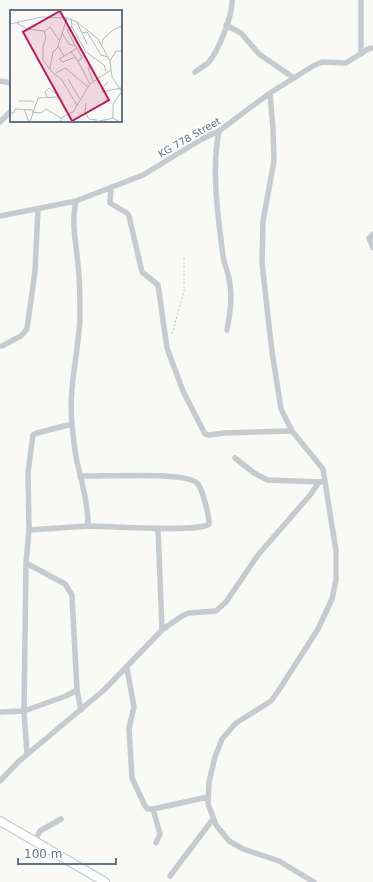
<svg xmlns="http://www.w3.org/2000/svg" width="373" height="882" viewBox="0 0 373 882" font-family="'DejaVu Sans',sans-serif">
<rect width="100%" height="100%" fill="#f9f9f6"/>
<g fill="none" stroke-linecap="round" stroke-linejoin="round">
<g stroke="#b8bfc3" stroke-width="10">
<path id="secondary" d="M0,821L105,882"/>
</g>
<path stroke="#c0c3c5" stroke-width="1" stroke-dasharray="2 2" stroke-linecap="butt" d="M172,334L184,291V257"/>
<path stroke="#c6cbcf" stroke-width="5.5" d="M361,0V54
M226,25L241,33L259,54L294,78
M195,72C199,69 204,66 208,63C218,52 233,15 232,0
M0,81L11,83
M270,93L273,129L274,161L263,221L262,263L272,352L281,409L292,431L323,469L336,551V580L332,599L318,629L279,690L271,701L236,723L222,739L215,757L209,782L208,804L216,825L229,841L243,849L279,861L314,882
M0,122L11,111
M219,131C211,171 218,215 223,256C224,264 228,271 229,279C233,296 230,313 227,330
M111,187L110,203L127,213L129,216L142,272L158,285L167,348L183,391L205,434L209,435L224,433L292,431
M76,201C71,223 76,242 78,264C80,281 80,299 80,316C79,352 68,387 72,424C73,435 74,446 76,457C81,480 88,502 88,526C107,526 198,533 209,524C209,516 203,489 197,483C184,471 101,477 80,476
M0,216L76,201L143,175L202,139L219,131L270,93L313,66L322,62L346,63L368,49L373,48
M373,234L369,238L373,248
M2,346L21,336L27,329L35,271L38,209
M235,458L254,473L267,480L321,482
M29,530L28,472L33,435L37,433L72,424
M162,630L182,616L189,613L216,611L226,602L258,555L311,494L319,482
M127,668L134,707L129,728L132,778L145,806L148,809H153L208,797
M81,710L77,690L72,595L65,584L26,563L29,530L88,526
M0,712L24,711L26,563
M27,754L24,711L66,696L77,690
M0,781L18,762L104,690L162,630L158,528
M153,809L160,834L156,843
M34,842L40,831L61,819
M170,876L213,819"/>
<use href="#secondary" stroke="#fff" stroke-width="8"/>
</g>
<g text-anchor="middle" stroke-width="4" stroke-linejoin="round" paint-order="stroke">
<g font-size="10" fill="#617584" stroke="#fff">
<text transform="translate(189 137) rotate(-30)" y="4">KG 778 Street</text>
</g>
</g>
<g transform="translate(10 10)">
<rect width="112" height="112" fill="#f9f9f6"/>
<path fill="none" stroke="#b3bcc1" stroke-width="1" d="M61,8L62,17L57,20L65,35M67,12L77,34M7,13L17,19L34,21L36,28L33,36V50L41,61L52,70L67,95M0,14L31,7L57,8L67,12L88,29L100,51L102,67L112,82M62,17L76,42L94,55L96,61M34,22L40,17L49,30M52,23L59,34L66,36L67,38L61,42M72,23L77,22L91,45L98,47M92,34L93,29L103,20L112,16M67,38L72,48L68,51M54,46L48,36L57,8M65,47L53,52L49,49L61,42L66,48L69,53L80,74M100,51L106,41H112M80,55L78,58L83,71M40,59L43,42L48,37M46,63L55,58L78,77M58,69L70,89M98,72L93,77L92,82L111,78M37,87L35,82L39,78L49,87M9,91H23L24,93M76,93L75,102L79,109L87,110M14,99L19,112M22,102L31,103L36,99L51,108M0,103H4L5,99L23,100M103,108V94L112,81M20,112L28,88L49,87M50,112L52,107L63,102L80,74L101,60M86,112L103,108L110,112"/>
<path fill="#c2185b" fill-opacity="0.15" stroke="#c2185b" stroke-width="2" d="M50,1L99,90L62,111L13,22Z"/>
<rect width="112" height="112" fill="none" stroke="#617584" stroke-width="2"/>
</g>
<path d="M18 858v6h98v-6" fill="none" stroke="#617584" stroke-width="2"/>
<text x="24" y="858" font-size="12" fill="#617584" stroke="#ffffff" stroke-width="3" paint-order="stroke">100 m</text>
</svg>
